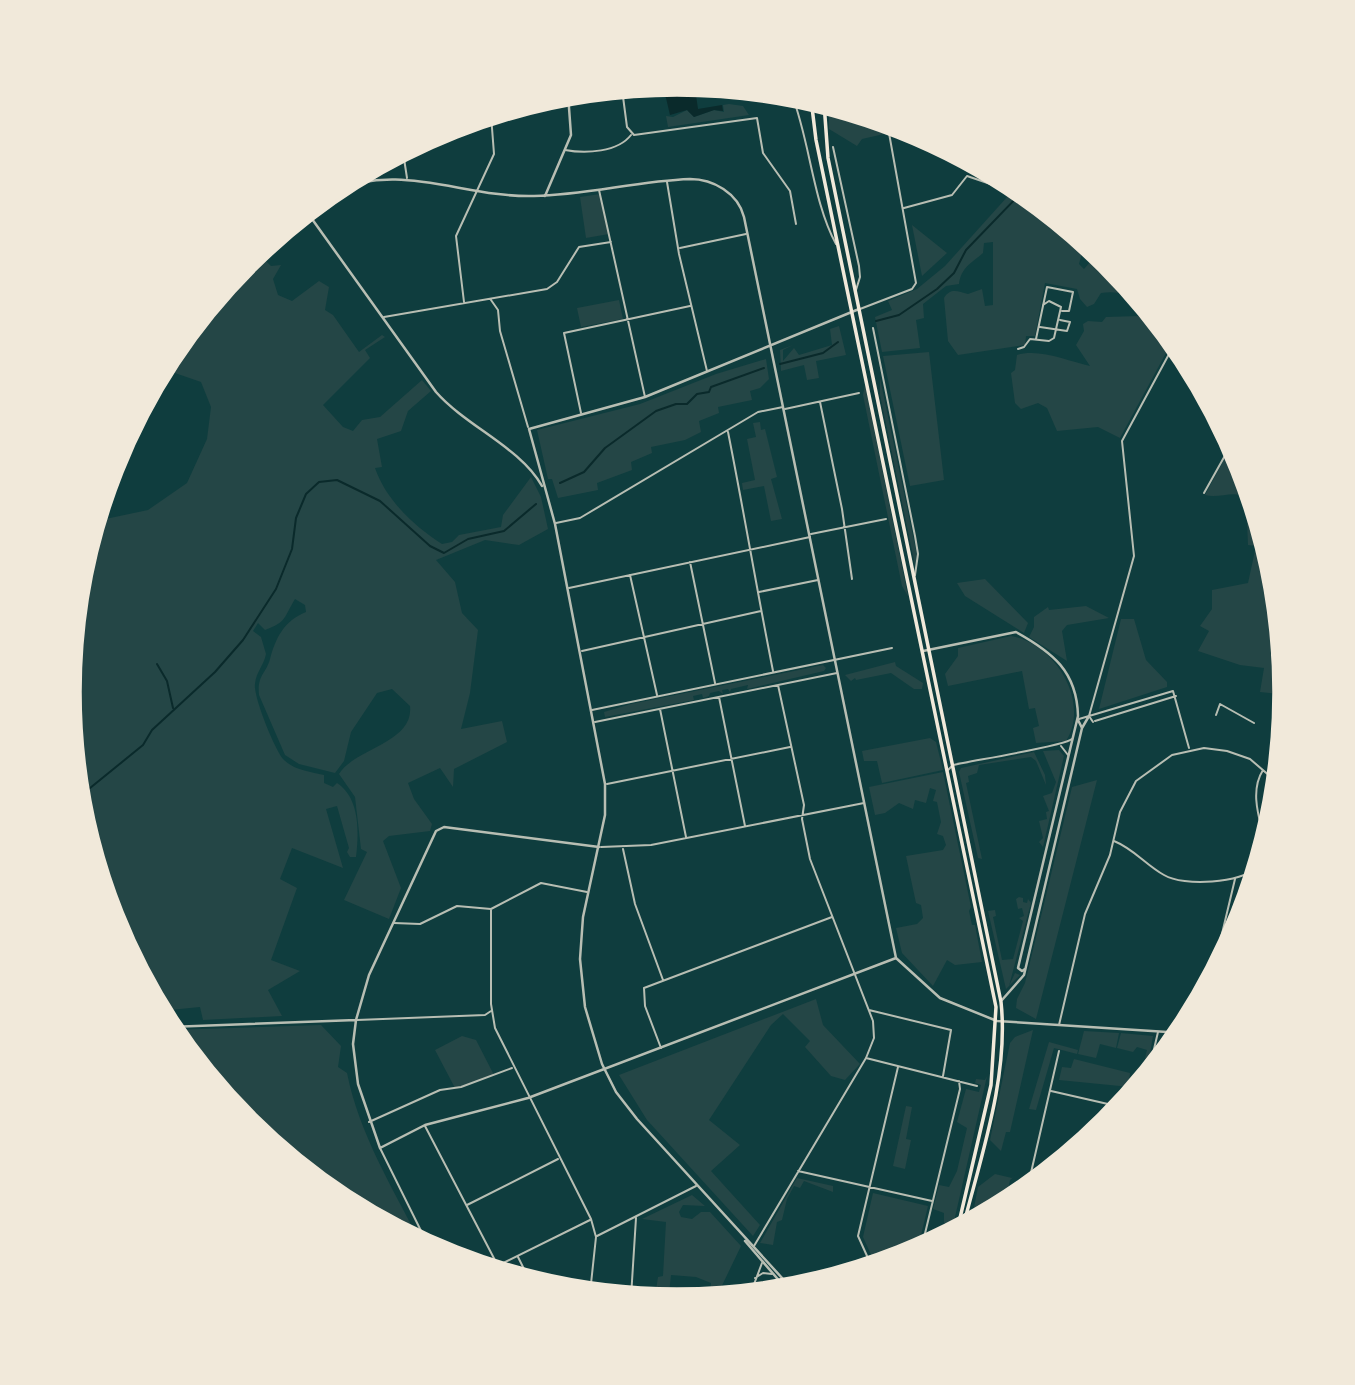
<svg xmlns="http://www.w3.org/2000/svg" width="1355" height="1385" viewBox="0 0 1355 1385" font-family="'Fira Sans Condensed',sans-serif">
<rect width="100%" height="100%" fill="#0f3d3e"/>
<path fill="#244646" d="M729,104L743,106L749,115L668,127L666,116L673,117L687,110L694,117L714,110L724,112L723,105Z
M829,105L881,121L884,134L862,139L857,146L829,129Z
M1017,186L1085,242L1079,264L1084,269L1098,253L1173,340L1120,438L1098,427L1057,431L1047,408L1038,403L1021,409L1015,403L1011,373L1015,370L1017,355C1039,348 1068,361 1090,366L1076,345L1084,331L1083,324L1088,321L1102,322L1106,317L1139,316L1143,309C1134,295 1117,290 1101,293L1094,304L1087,307L1080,299L1077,289L1045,283L1035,336H1026L1025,345L958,355L948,341L944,298C951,287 958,292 968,294L982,289L985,306L993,305V242L984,243L983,253C972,263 961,267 959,284L946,286L923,304L924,318L916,320L920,348L882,352L875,317L892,310L888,301L917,289L945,266Z
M600,194L609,234L586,238L580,197Z
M912,225L947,253L922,276Z
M260,250V255L271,266L281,265L273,279L278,295L292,301L319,281L329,287L325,310L333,315L359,352L382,335L385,337L365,350L370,358L323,405L343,427L353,431L362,420L380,417L422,380L431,391L408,411L401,431L377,439L382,467L375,468C386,500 414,526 442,544L452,542L459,535L501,527L503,515L531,477L541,497L548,529L519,545L485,540L436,560L455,582L462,613L478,630L470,693L461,729L502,721L507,742L454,769L453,787L440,768L408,783L414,799L432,824L430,831L389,836L383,841L401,888L389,919L344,900L367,852L361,849L355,797L339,774C355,748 414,743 410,706L392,689L377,693L351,732L344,761L335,773L299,764L285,755L259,695C257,675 266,674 270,659C276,637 284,621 306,612L305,605L295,599C284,617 287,622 265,630L258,623L253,631L261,637L266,654C264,665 256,672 255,684C253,696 275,751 284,760C294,770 311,772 324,775V783L333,787L337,783C360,798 359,832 356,857H350L347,852L349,848L337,806L326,809L343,868L292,848L280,879L297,888L271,960L300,971L268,990L282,1016L203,1020L200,1007L160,1011L114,925L80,811L68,692L80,573L96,521L148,510L187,483L207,439L211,407L201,382L172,372L164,366L171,354L247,261Z
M619,300L623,319L581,327L577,308Z
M839,326L846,355L816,361L819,378L807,380L804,365L781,371L780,350L793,345L783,350V361L794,348L799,355L832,345L830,329Z
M929,352L944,480L910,486L883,356Z
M766,359L769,379L760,388L750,391L752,400L718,407L719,413L699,421L701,432L685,440L651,447L652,453L631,462L632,470L597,483L598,490L558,498L552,479H548L537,430L640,404L716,374Z
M880,378L917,555L915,566L880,395Z
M865,385L908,596L902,586L863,395Z
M760,422L761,430L765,429L777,477L771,479L782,519L771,521L764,486L743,490L742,483L755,480L747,439L756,437L753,423Z
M1232,445L1241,460L1275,574L1287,695L1260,692L1264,668L1240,665L1198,651L1209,631L1200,626L1212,609V590L1248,583L1256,546L1248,545L1246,497C1232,490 1219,499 1205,495Z
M985,579L1028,623L1024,633L965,596L957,583Z
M1086,606L1109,618L1067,625L1062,631L1067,661L1029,637L1034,627V617L1048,607L1049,610Z
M1121,619H1134L1146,660L1167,682V687L1099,709Z
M1011,636C1054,643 1091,701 1066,741L1036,743L1033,728L1039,726L1035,708L1029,709L1022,671L948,686L945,674L958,656V648Z
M895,662L896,666L923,683L922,689H914L891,673L856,680L855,678L851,681L845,675Z
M823,665L826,668L824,671L747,689L748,685L731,689L730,692L728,689L722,690L723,694L719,691L710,693L709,696L703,698L702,694L693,696L694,700L605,717L604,712L631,704Z
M930,738L936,742L943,770L882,783L877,761H864L862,751Z
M1059,750L1064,756L1043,847L1039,842L1043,838L1039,821L1047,819L1046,812L1049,811L1043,796L1052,793L1056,782L1043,751Z
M1034,752L1045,775L1046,785L1036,761L1031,757L979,765L977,773L968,776L969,782L966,783L982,859L978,858L959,772L961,768Z
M943,772L971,907L969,911L972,925H975L982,962L955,965L947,960L933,986L902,953L896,928L917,924L923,918L921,905L916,903L906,856L943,850L946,845L943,836L937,834L941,822L937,802L933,801L936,790L930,788L926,803L915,800L913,809L899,803L885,813L875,815L869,787Z
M1097,780L1036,1019L1016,1008L1017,999L1025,983L1072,787Z
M1019,897L1023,898V902L1027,903L1028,899L1031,903L1009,986L1015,973L1020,975L1006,989L988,911L995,910L996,916L993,917L1002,960L1013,959L1023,921L1019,918L1024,916L1022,908L1018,909L1016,899Z
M816,999L823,1025L860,1064L845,1080L831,1076L805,1047L810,1041L783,1014L771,1025L709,1120L740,1145L711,1171L760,1225L753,1236L647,1120L619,1075Z
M321,1025L341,1046L338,1067L347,1073C359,1134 393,1188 420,1242L339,1199L246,1123L170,1030Z
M1033,1030L1010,1132H1006L1001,1151L990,1140L1010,1043L1015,1037Z
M1084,1031L1119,1033L1116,1048L1100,1044L1096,1058L1078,1054Z
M1121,1033L1153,1036L1149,1060L1145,1058L1147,1050L1137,1047L1133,1052L1117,1048Z
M462,1036L476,1040L494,1075L455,1088L435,1050Z
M1049,1042L1078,1050L1077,1054L1054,1048L1036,1110L1029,1109Z
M1074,1059L1130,1073L1129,1084L1138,1086L1144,1064L1148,1065L1145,1079L1125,1103L1120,1102L1121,1096L1128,1097L1130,1087L1059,1080L1062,1067L1071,1068Z
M987,1076L953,1226L944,1223V1213L933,1209L939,1185L949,1187L957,1171L967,1128L957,1122L966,1089L979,1092L981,1085L975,1083L976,1079L985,1080Z
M906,1106L912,1107L906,1139L911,1140L905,1169L893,1166Z
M995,1174L1012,1178L1016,1175L1010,1180L1005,1205L971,1223L978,1187Z
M797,1178L833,1186V1192L804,1181L800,1188L794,1186L787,1199L782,1220L777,1222L773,1245L760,1243Z
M873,1193L928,1206L917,1252L876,1266L863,1237Z
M692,1195L705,1206L683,1205L679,1212L681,1217L692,1219L701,1212H710L741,1246L716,1298L702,1297L710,1291L711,1283L696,1277L671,1275L669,1294L656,1290L658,1277L663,1276L666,1222L642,1219Z"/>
<path fill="#0a2a2b" d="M682,84L684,97L696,95L698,109L722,105L723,111L714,110L694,117L687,110L670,115L663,85Z"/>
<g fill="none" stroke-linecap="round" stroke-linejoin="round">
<path stroke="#0a2a2b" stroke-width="2" d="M876,321L899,315L937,289L954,273L966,250L1023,191
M780,364L823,353L838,342
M560,483L584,472L605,448L656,411L676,404H687L697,394L709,392L711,387L764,368
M157,664L167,681L173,708
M79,797L143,745L152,730L215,672L243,640L276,589L292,549L296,518L306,494L319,482L337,480L380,501L430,546L444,553L468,539L504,531L536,504"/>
<path stroke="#b8beb3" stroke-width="2" d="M622,89L627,127L634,135L757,118L763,153L790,191L796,224
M792,95C810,142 813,202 836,244
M833,147L859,266L860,277L856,290
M565,150C586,154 618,152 631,135
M403,152L407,178
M667,182L679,254L707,371
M599,190L645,397
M904,208L952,195L967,176L1008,190
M680,248L746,234
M491,300L498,310L500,331L528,427
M464,302L456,236L494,154L491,115
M860,309L912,289L916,283L887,122
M384,317L547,289L557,282L579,247L611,242
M1040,327L1067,331L1070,322L1060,320
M873,328L915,536L918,554L915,575
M1036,339L1047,287L1073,292L1069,311H1062
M1018,349L1024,347L1030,339L1049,341L1054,338L1061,307L1049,301L1043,305
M820,402L842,509L852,579
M785,409L859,393
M581,413L564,333L690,306
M728,432C744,512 757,591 773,671
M1204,493L1232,443
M556,523L580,518L758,412L783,407
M811,534L886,519
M690,562L715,683
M630,575L657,695
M569,588L810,537
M759,592L818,580
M582,651L761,611
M719,697L745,826
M660,709L686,837
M592,710L892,648
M1216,715L1220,704L1254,723
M1079,719L1173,691L1189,748
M1095,721L1176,696
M595,722L837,673
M1093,722L1089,716L1134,556L1122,441L1175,343
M1061,746L1068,755
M948,770L953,765C970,761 1065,746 1072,739
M1263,770C1249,792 1260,820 1265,843
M607,784L790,747
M1114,841C1134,849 1146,865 1164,875C1184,887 1241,883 1258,867
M601,847L651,845L864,803
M623,849L635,904L663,980
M491,909V1004L495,1028L591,1219L596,1237L590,1293
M394,923L420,924L457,906L491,909L541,883L587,892
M1221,938L1233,940
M1211,980L1235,879
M869,1010L951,1030L943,1076
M357,1020L485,1015L491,1011
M1059,1025L1085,914L1110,855L1120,812L1136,781L1172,755L1204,748L1227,751L1250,759L1278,783
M661,1048L645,1006L644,988L832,917
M866,1058L977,1086
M1148,1075L1158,1032
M1051,1091L1121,1107
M369,1122L440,1090L461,1087L512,1068
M425,1126L498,1266
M380,1148L429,1247
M798,1171L932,1201
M1027,1190L1059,1051
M467,1205L558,1159
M597,1236L696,1186
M754,1246L866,1058L874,1038L873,1021L810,859L802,819L804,805L778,685
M921,1250L960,1089L959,1081
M518,1257L530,1281
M872,1267L858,1236L898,1067
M491,1269L590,1220
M755,1278L763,1273L772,1274
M750,1295L762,1263
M631,1297L636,1218"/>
<path stroke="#b8beb3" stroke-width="2.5" d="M332,192C400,161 464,198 534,196C586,195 637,181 690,179C713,179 738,193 744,217L896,958L940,998L997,1021L1183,1033
M545,196L571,135L568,94
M307,212L436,392C467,427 520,447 542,486
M923,651L1016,632C1052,652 1077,671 1078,716L1018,968L1022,971L1025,969
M1082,728L1089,716
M599,847L444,827L436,831L369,975L356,1020L353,1044L358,1084L380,1148L425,1125L528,1098L896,958
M1002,1000L1024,975L1082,728L1078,720
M169,1027L356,1020
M745,1241L788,1291
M793,1290L637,1119L616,1092L602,1064L585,1007L580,959L583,917L605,815V784L555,524L529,429L645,397L859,309"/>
<path stroke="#f1e9da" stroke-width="3.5" d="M811,99L816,140L996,1007L991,1085L957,1231
M824,103L828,158L1001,1002C1009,1076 981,1156 963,1227"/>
</g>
<path d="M0 0H1355V1385H0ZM80 692a597 597 0 1 1 1194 0a597 597 0 1 1-1194 0Z" fill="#f1e9da" fill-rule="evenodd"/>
<path fill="none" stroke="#f1e9da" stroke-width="3.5" d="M80 692a597 597 0 1 1 1194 0a597 597 0 1 1-1194 0Z"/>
</svg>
